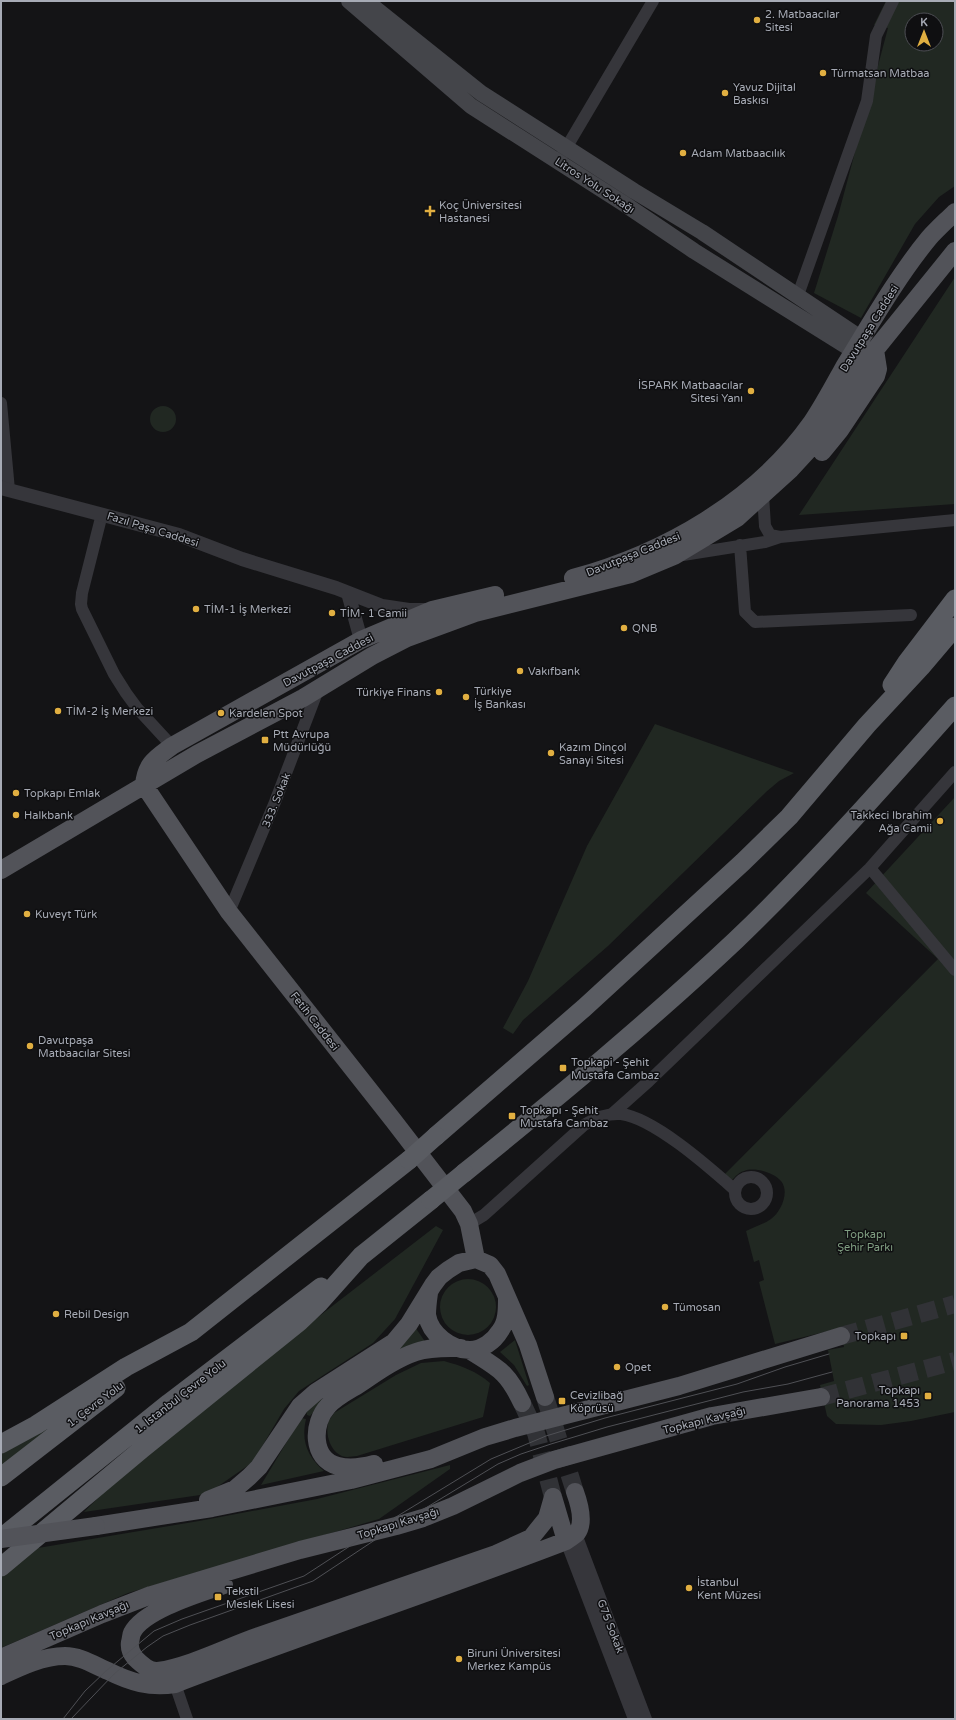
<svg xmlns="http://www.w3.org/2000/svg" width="956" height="1720" viewBox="0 0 956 1720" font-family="'Varela Round',sans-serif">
<rect width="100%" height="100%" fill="#141416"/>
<path fill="#212822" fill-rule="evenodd" d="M886,1H955V186L939,197L915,224L861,318L814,293L838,216L888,28L874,25ZM912,20H936V44H912Z
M955,277V504L799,515Z
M150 419a13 13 0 1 1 26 0a13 13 0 1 1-26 0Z
M655,724L794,773L779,781L766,792L608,946L523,1020L513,1034L503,1028L528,981L587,846Z
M955,797V1412L911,1421L881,1425L836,1424L827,1416L820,1385L834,1381L828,1350L844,1347L841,1328L775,1344L759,1282L764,1280L759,1260L754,1262L746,1231C754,1227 764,1224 771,1219C781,1212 790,1192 781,1181C773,1172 754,1167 744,1171C739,1172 735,1177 732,1180L724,1175L938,959L866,893Z
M436,1226L443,1230L395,1319L373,1343L299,1391L284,1409L253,1462L207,1494L84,1512L124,1472L243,1375Z
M440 1307a28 28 0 1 1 56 0a28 28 0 1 1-56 0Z
M415,1327L426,1343L318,1407L310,1416L307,1415L306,1411Z
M515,1340L529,1385L527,1386L514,1365L500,1352Z
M444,1361C462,1366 476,1371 490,1383L483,1417L357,1456C354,1456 350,1457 347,1457C332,1456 325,1436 328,1424C328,1420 332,1417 334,1413L396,1375L421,1363Z
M301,1418L306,1419C301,1441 307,1456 324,1471L261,1485Z
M55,1425L1,1468V1452Z
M450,1465V1469L379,1519L128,1593L1,1648V1576L32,1549L199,1521L317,1499Z"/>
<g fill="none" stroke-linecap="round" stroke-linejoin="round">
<path stroke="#313236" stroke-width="18" stroke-dasharray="18 9" stroke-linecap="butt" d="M841,1336L955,1304
M545,1397L575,1492
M821,1397L955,1361
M522,1403L536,1433L553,1497"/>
<path stroke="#36363b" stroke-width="12" d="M562,155L653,1
M798,295L867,101L876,36L893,1
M1,403L9,490
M763,495L765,526L770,535L780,537
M102,514L82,593L81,604L82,609L114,674L126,693L137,708L172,746
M740,545L745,612L755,622L911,615
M683,555L765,542L780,537L955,520
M870,868L955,970
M229,912L275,802L319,687
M612,1114L649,1081L870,868L955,772
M735 1193a16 16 0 1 1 32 0a16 16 0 1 1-32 0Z
M469,1224L484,1215L584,1125C596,1118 607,1113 621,1114C654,1118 710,1168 735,1190
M576,1534L646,1719
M566,1541L634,1719
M175,1684L187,1719"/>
<path stroke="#36363b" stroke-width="14" d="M1,488L179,535L242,559L336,588L382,606L409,610H428
M348,593L361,640"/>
<path stroke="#44454a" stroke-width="16" d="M349,1L471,106L626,205L694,251L854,351
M366,1L481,93L634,191L702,232L862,339"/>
<path stroke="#525359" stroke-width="18" d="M822,452L840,430L876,376L878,369L875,350
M573,578C665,553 756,501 812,422C824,404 834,385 844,367C871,323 897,277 929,238C937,229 946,221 955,212
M144,785C146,763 156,758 172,746L361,640L432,610L495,595
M144,785L229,912L393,1120L463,1211L469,1224L476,1259
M1,870L197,754L303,698L372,656L407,638L475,613L631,574L674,556L737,518L791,469L815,443L840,407L875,350L955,251
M429,1293C428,1300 427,1308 427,1315C430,1334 451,1350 470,1350C482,1350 494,1341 500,1331C507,1322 507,1310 507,1298
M469,1350C499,1369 507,1371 522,1403
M374,1464C363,1467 350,1469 338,1466C311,1459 312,1423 328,1406C336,1397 348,1391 358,1385C376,1373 395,1359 416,1352C430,1347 446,1348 461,1348
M553,1497L566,1541
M208,1500L235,1489L249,1477L259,1467L300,1406L316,1392L394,1342L409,1324L433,1285L439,1277L448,1270L459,1263L476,1259L490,1265L497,1274L528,1345L545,1397
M96,1526L212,1508L351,1480L431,1459L485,1437L515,1428L679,1386L841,1336
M224,1585C201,1593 143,1610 132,1633C131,1635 131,1639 130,1642C129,1648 131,1653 135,1658C141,1664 150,1672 158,1671C191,1666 227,1647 259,1636C338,1609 417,1582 496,1554L531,1538L547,1518L553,1497
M1,1658L102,1614L151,1595L300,1550L396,1526L423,1518L453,1506L520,1473L554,1460L712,1416L821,1397
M1,1676C20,1667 43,1656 65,1656C80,1656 94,1665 108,1671C130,1682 150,1688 175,1684C305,1634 436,1591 566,1541C569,1539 574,1536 577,1533C585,1522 579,1503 575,1492"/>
<path stroke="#5a5c62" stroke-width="19" d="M892,685L907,662L955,599
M436,1136L584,1008L743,862L789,817L867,725L921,667L955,627
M464,1173C557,1098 649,1022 736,940C813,866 884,786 955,706
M1,1444L36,1425L126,1367L191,1332L409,1160
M1,1477L116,1388
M1,1538L169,1403L321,1287
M1,1567L142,1449L299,1322L320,1302L361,1256L431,1200"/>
<path stroke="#4f5055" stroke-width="1" d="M63,1719L85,1691L106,1671L154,1631L182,1619L304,1576L373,1531L491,1459L546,1436L605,1418L737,1384L785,1367L829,1354
M71,1719L114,1674L147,1647L163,1636L190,1625L313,1581L396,1526L498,1464L521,1454L551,1444L607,1427L743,1392L788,1384L832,1372"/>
<path stroke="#525359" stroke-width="18" d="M1,1539L96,1526"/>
<path stroke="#5a5c62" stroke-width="19" d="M409,1160L436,1136
M431,1200L464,1173"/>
</g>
<g fill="#e1af41" stroke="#0f0f11" stroke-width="1.5">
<circle cx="757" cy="20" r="4"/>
<circle cx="823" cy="73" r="4"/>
<circle cx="725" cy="93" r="4"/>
<circle cx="683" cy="153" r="4"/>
<path d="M428 205h4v4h4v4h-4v4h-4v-4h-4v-4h4z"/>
<circle cx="751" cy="391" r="4"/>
<circle cx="196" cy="609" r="4"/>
<circle cx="332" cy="613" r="4"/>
<circle cx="624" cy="628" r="4"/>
<circle cx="520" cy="671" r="4"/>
<circle cx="439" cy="692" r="4"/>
<circle cx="466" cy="697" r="4"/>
<circle cx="58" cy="711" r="4"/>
<circle cx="221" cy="713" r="4"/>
<rect x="261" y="736" width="8" height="8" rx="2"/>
<circle cx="551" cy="753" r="4"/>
<circle cx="16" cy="793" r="4"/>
<circle cx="16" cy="815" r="4"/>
<circle cx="940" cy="821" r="4"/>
<circle cx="27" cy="914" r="4"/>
<circle cx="30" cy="1046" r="4"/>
<rect x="559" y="1064" width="8" height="8" rx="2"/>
<rect x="508" y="1112" width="8" height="8" rx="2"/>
<circle cx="665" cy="1307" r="4"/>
<circle cx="56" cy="1314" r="4"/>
<rect x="900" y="1332" width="8" height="8" rx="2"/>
<circle cx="617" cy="1367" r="4"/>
<rect x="924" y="1392" width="8" height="8" rx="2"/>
<rect x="558" y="1397" width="8" height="8" rx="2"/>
<circle cx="689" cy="1588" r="4"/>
<rect x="214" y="1593" width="8" height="8" rx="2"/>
<circle cx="459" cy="1659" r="4"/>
</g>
<g text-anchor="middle" stroke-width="3" stroke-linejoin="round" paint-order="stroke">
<g font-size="11" fill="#a7abb5" stroke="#0f0f11" text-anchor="start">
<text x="765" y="18">2. Matbaacılar<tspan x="765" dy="13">Sitesi</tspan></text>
<text x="831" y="77">Türmatsan Matbaa</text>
<text x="733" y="91">Yavuz Dijital<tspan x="733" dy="13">Baskısı</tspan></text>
<text x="691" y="157">Adam Matbaacılık</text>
<text x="439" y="209">Koç Üniversitesi<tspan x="439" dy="13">Hastanesi</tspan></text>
<text x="743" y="389" text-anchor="end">İSPARK Matbaacılar<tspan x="743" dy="13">Sitesi Yanı</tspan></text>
<text x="204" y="613">TİM-1 İş Merkezi</text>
<text x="340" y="617">TİM- 1 Camii</text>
<text x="632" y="632">QNB</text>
<text x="528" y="675">Vakıfbank</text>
<text x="474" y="695">Türkiye<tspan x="474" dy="13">İş Bankası</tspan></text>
<text x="431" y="696" text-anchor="end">Türkiye Finans</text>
<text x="66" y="715">TİM-2 İş Merkezi</text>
<text x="229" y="717">Kardelen Spot</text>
<text x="273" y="738">Ptt Avrupa<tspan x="273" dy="13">Müdürlüğü</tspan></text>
<text x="559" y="751">Kazım Dinçol<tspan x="559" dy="13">Sanayi Sitesi</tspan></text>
<text x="24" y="797">Topkapı Emlak</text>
<text x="24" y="819">Halkbank</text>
<text x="932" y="819" text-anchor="end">Takkeci Ibrahim<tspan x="932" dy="13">Ağa Camii</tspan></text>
<text x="35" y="918">Kuveyt Türk</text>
<text x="38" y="1044">Davutpaşa<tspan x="38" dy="13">Matbaacılar Sitesi</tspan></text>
<text x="571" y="1066">Topkapi - Şehit<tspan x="571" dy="13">Mustafa Cambaz</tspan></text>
<text x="520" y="1114">Topkapı - Şehit<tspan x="520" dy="13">Mustafa Cambaz</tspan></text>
<text x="673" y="1311">Tümosan</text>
<text x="64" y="1318">Rebil Design</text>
<text x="896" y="1340" text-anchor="end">Topkapı</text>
<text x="625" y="1371">Opet</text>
<text x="920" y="1394" text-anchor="end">Topkapı<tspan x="920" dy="13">Panorama 1453</tspan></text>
<text x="570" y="1399">Cevizlibağ<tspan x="570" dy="13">Köprüsü</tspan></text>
<text x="697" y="1586">İstanbul<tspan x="697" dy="13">Kent Müzesi</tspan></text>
<text x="226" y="1595">Tekstil<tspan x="226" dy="13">Meslek Lisesi</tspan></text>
<text x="467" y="1657">Biruni Üniversitesi<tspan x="467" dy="13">Merkez Kampüs</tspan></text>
</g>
<g font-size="11" fill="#a7abb5" stroke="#0f0f11">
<text transform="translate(595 185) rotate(33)" y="4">Litros Yolu Sokağı</text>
<text transform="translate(869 328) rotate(-58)" y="4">Davutpaşa Caddesi</text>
<text transform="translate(153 529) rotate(17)" y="4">Fazıl Paşa Caddesi</text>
<text transform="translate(633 554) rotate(-22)" y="4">Davutpaşa Caddesi</text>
<text transform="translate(328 660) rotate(-28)" y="4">Davutpaşa Caddesi</text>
<text transform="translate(276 800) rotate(-68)" y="4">333. Sokak</text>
<text transform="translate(315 1021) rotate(52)" y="4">Fetih Caddesi</text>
<text transform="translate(180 1396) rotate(-38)" y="4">1. İstanbul Çevre Yolu</text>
<text transform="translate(95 1404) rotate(-37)" y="4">1. Çevre Yolu</text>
<text transform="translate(704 1420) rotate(-14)" y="4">Topkapı Kavşağı</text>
<text transform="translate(398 1523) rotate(-17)" y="4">Topkapı Kavşağı</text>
<text transform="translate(89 1620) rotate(-23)" y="4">Topkapı Kavşağı</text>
<text transform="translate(611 1626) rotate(69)" y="4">G75 Sokak</text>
</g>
<g font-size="11" fill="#809e82" stroke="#0f0f11">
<text x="865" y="1238">Topkapı<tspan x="865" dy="13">Şehir Parkı</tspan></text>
</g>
</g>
<rect width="956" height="1720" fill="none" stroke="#a7abb5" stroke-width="4"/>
<g transform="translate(924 32)"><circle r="19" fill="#0f0f11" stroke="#4c4d53"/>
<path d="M0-3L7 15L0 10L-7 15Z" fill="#e1af41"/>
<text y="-6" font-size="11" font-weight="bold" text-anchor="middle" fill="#a7abb5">K</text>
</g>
</svg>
